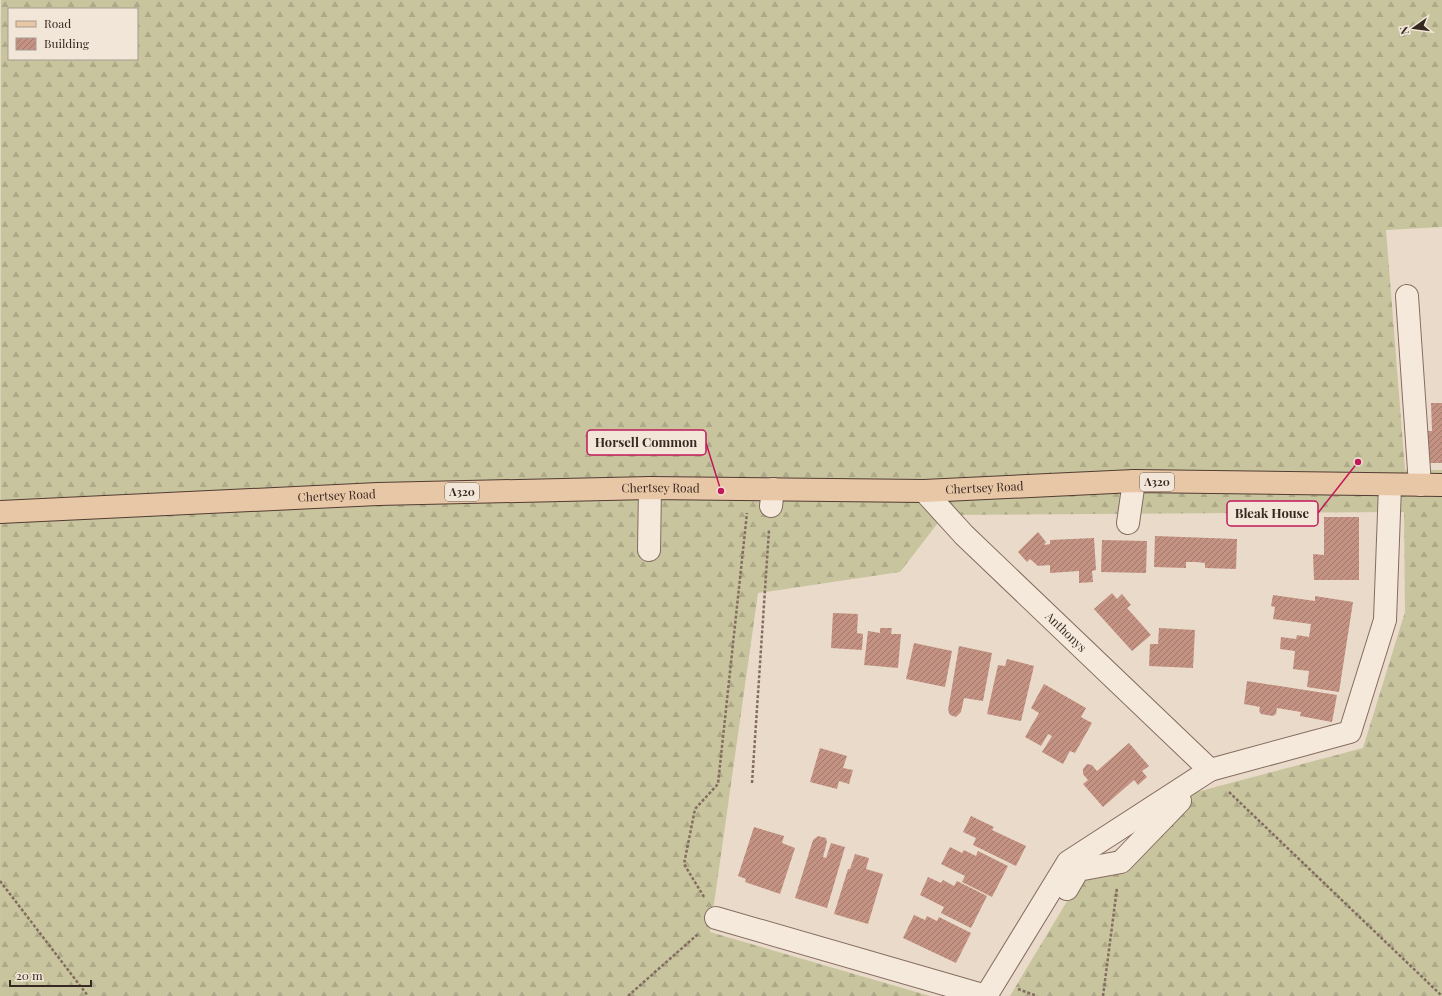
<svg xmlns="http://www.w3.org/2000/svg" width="1442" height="996" viewBox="0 0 1442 996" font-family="'Playfair Display',serif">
<defs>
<pattern id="forest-firs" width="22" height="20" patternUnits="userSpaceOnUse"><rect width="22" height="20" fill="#c7c49e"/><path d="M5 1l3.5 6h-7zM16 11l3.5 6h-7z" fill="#aca888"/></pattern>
<pattern id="building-hatch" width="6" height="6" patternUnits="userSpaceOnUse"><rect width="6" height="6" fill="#c49283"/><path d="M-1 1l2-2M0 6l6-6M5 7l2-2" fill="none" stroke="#a0776b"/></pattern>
</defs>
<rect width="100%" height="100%" fill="#eadac9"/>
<path fill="url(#forest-firs)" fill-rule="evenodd" d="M1,0H1442V227L1386,230L1405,470H1442V996H1010L1084,873L1193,793L1363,748L1405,612L1404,512L944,515L900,572L758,593L710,932L930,996H0ZM9,9H137V59H9Z"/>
<path fill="url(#building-hatch)" d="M1431,403H1442V463H1428L1427,431H1432Z
M1324,517H1359V580H1314L1313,554L1324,555Z
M1038,532L1046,542L1044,545L1050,544V540L1094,538L1096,570L1092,571L1093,582L1079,583V571L1050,573V565L1038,566L1030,559L1027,562L1018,552Z
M1155,536L1237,539L1236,569L1205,568V563L1196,562H1186V568L1154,567Z
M1102,540L1147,541L1146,573L1101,572Z
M1112,593L1117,599L1122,594L1131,605L1127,608L1151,635L1132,651L1094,609Z
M1273,595L1315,601V596L1353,602L1339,692L1307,687L1309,671L1293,669L1295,651L1280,649L1281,637L1296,639L1297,635L1309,637L1311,624L1273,619L1275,607L1271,606Z
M833,613L858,614L857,633L863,634L862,650L831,648Z
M880,628H892L891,634H901L898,668L864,665L868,631L880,633Z
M1159,628L1195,630L1193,668L1149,666L1150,644H1158Z
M914,643L952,651L945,687L906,679Z
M959,646L992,653L983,701L964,698L961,712L956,717L950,715L948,710Z
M1007,659L1034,666L1021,721L987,714L998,665L1005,666Z
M1247,681L1337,695L1332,722L1300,716L1301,712L1277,708L1276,714L1273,716L1261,714L1259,711L1260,707L1244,704Z
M1044,684L1086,708L1081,717L1092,723L1075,753L1070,751L1063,764L1042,752L1052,736L1048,734L1041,746L1025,737L1039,713L1031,708Z
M1129,743L1149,766L1142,771L1147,777L1138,785L1134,780L1103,807L1083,784L1088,780L1083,774V769L1087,764L1092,765L1097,771Z
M820,748L847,756L843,768L853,770L849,784L839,781L837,789L810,782Z
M971,816L994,827L992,830L1026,846L1016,866L973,845L976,838L963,832Z
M754,827L784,836L782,843L795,848L780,894L745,882L746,879L738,876Z
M818,836L826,838L827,842L823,857L826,858L831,843L845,847L827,908L795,898L813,840Z
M950,847L962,853L964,850L976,856L978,851L1008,866L992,897L962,882L965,876L941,864Z
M855,854L869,858L866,869L883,874L868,924L834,914L848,869H850Z
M928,877L941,883L943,880L954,886L957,881L987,896L971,928L941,913L944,907L920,895Z
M914,915L925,920L927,916L937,921L939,917L971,933L956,963L903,938Z"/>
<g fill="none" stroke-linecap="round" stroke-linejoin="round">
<g stroke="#856c60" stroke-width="24">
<g id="minor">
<path d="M1407,296L1420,485"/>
<path id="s1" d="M924,491L964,535L1210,770"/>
<path d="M771,506L773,489"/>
<path d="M1128,523L1134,481"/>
<path d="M649,550L650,488"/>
<path d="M1067,889L1078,870L1121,862L1180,801"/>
<path d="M716,918L986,996L1068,862L1210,770L1350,732L1385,620L1390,486"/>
</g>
</g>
<g stroke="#533c33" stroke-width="24">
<g id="major">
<path id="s2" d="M0,512L378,494L650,488L924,491L1134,481L1442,485"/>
</g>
</g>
<path stroke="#856c60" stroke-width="2.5" stroke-dasharray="3 2" stroke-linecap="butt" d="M752,783L769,530
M1229,792L1442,996
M0,881L88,996
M704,897L684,864L695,809L718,784L747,513
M1018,989L1037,996
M628,996L698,934
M1103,996L1117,888"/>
<use href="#minor" stroke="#f5e9dc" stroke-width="22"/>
<use href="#major" stroke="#e8c7a6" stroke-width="22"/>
</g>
<g text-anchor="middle" stroke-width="3.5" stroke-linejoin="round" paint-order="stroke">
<g fill="#f2e6d8" stroke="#6f6159" stroke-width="1">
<rect x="1140" y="473" width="34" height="18" rx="3"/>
<rect x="445" y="483" width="34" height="18" rx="3"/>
</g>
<g font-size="11" font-weight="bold" fill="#372822">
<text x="1157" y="486">A320</text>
<text x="462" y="496">A320</text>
</g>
<g font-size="12" fill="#372822" stroke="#f2e6d8">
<text dy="4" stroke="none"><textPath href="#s2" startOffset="985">Chertsey Road</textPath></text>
<text dy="4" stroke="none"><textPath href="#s2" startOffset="661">Chertsey Road</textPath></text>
<text dy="4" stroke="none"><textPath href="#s2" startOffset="337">Chertsey Road</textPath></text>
<text dy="4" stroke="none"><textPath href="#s1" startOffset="200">Anthonys</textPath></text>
</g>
</g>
<path fill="none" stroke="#c2185b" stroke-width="1.5" d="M721 491L706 443M1358 462L1318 513"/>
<g fill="#c2185b" stroke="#f2e6d8" stroke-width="1.5">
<circle cx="721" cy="491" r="4"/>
<circle cx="1358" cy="462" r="4"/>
</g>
<g fill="#f2e6d8" stroke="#c2185b" stroke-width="1.5">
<rect x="587" y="430" width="119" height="25" rx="4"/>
<rect x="1227" y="501" width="91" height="25" rx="4"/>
</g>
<g font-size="13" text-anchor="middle" font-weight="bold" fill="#372822">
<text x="646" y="447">Horsell Common</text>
<text x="1272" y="518">Bleak House</text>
</g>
<rect x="8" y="8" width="130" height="52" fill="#f2e6d8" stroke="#a79a8f"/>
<rect x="16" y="21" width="20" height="6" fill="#e8c7a6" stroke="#a79a8f"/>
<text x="44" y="28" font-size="12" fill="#372822">Road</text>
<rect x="16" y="38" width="20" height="12" fill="url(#building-hatch)" stroke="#a79a8f"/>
<text x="44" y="48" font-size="12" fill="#372822">Building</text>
<g transform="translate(1414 28) rotate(256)" stroke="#f2e6d8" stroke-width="3" paint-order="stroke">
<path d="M0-3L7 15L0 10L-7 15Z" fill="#372822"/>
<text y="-6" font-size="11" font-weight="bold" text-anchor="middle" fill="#372822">N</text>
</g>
<path d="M10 980v6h81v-6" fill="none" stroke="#372822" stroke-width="2"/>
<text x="16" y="980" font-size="12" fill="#372822" stroke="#f2e6d8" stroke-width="3" paint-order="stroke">20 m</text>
</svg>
